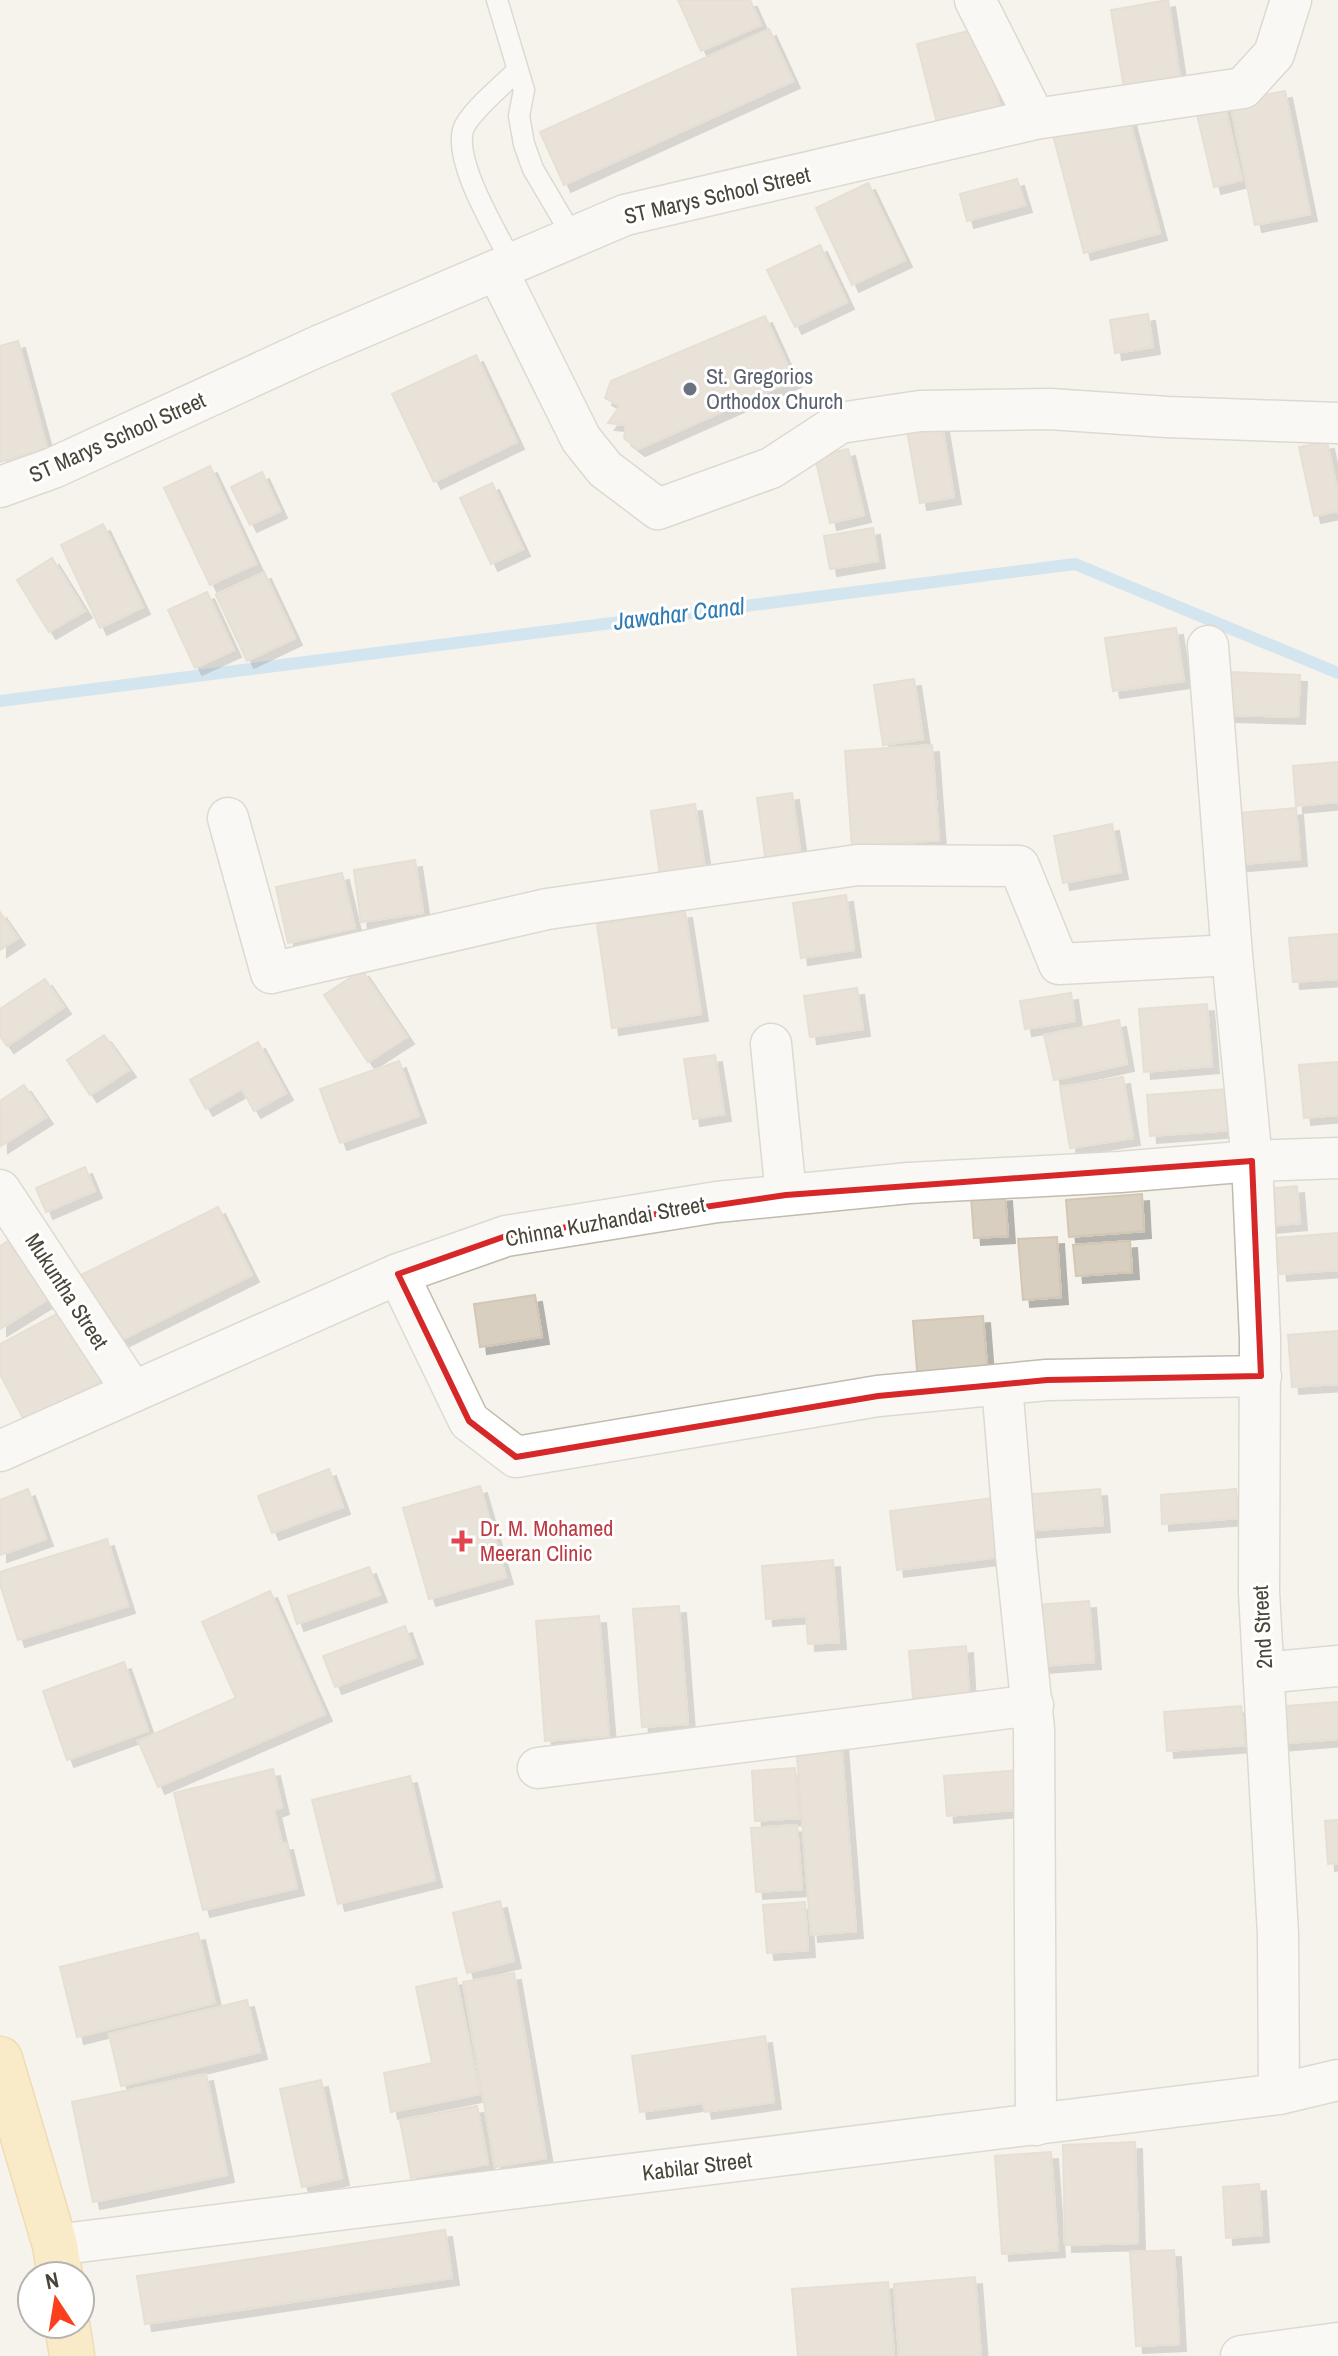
<svg xmlns="http://www.w3.org/2000/svg" width="1338" height="2356" viewBox="0 0 1338 2356" font-family="'Archivo Narrow',sans-serif">
<defs>
<filter id="shadow"><feDropShadow dx="7" dy="7" stdDeviation="0" flood-color="#0004"/></filter>
</defs>
<rect width="100%" height="100%" fill="#f6f3ec"/>
<g fill="none" stroke-linecap="round" stroke-linejoin="round">
<path stroke="#a9d4f2" stroke-width="12" d="M0,701L1075,564L1338,673"/>
</g>
<path fill="#d8cfc1" stroke="#d3c7b4" stroke-width="2" filter="url(#shadow)" d="M678,0H750L761,25L701,51Z
M1168,0L1180,78L1124,88L1111,10Z
M980,28L1003,119L940,135L917,44Z
M769,29L793,81L564,185L540,132Z
M1285,91L1310,214L1255,225L1230,102Z
M1224,103L1242,180L1214,187L1196,110Z
M1127,111L1160,233L1084,253L1052,131Z
M1017,179L1025,205L967,221L960,194Z
M868,183L905,260L852,285L816,208Z
M820,245L847,302L795,327L767,270Z
M1148,314L1153,347L1115,353L1110,320Z
M765,316L794,380L638,449L624,438L626,425L608,423L620,406L605,398L611,381Z
M18,341L47,448L0,462V346Z
M476,355L517,442L434,482L392,394Z
M942,425L954,497L920,503L907,431Z
M1327,442L1338,493V511L1314,516L1299,447Z
M848,449L864,515L830,523L815,457Z
M210,466L256,564L210,585L164,488Z
M262,472L280,511L250,525L231,487Z
M492,483L523,549L491,564L460,498Z
M103,524L143,607L100,628L61,545Z
M873,528L878,561L830,569L824,536Z
M52,558L85,611L49,632L17,580Z
M264,572L295,638L247,661L216,595Z
M207,592L234,650L195,668L168,610Z
M1176,628L1184,681L1113,691L1105,638Z
M1229,672L1300,675L1298,717L1227,715Z
M914,679L923,739L883,745L874,685Z
M932,745L939,840L852,847L845,751Z
M1338,762V802L1296,806L1293,766Z
M792,793L801,857L766,863L757,798Z
M695,804L705,869L660,876L651,811Z
M1296,808L1300,859L1232,865L1228,814Z
M1112,824L1121,872L1063,883L1054,836Z
M415,860L423,913L361,922L354,870Z
M342,873L355,928L288,943L276,887Z
M846,895L854,950L801,958L793,903Z
M685,911L701,1014L612,1028L597,924Z
M0,912L18,938L0,950Z
M1338,934V979L1293,982L1289,938Z
M362,970L407,1037L368,1062L324,995Z
M45,979L64,1007L7,1046L0,1036V1009Z
M857,988L863,1029L810,1037L804,996Z
M1071,993L1075,1021L1025,1029L1020,1001Z
M1207,1004L1212,1066L1144,1072L1139,1009Z
M1119,1020L1127,1064L1054,1080L1044,1035Z
M104,1035L129,1070L90,1095L67,1060Z
M258,1042L286,1093L254,1111L242,1089L206,1109L190,1080Z
M715,1055L724,1114L693,1119L684,1059Z
M399,1061L419,1116L340,1143L320,1089Z
M1338,1062V1115L1304,1118L1299,1065Z
M1123,1077L1133,1138L1070,1148L1060,1087Z
M24,1085L46,1117L1,1146L0,1101Z
M1228,1089L1231,1130L1150,1136L1147,1095Z
M85,1167L95,1191L46,1212L36,1188Z
M1297,1186L1300,1223L1269,1226L1266,1189Z
M1005,1194L1008,1236L974,1238L971,1197Z
M1142,1194L1144,1231L1069,1237L1066,1200Z
M218,1207L252,1275L115,1343L81,1275Z
M1338,1233V1270L1280,1274L1276,1238Z
M1057,1237L1061,1297L1023,1300L1018,1239Z
M8,1241L17,1255L23,1251L52,1297L0,1329V1246Z
M1130,1241L1132,1272L1076,1276L1073,1245Z
M535,1295L542,1337L480,1347L474,1304Z
M68,1308L106,1378L25,1422L0,1374V1344Z
M983,1316L988,1378L918,1383L913,1321Z
M1338,1331V1384L1292,1387L1288,1335Z
M329,1469L343,1507L272,1533L258,1496Z
M480,1486L506,1577L429,1599L403,1508Z
M28,1489L46,1539L0,1555V1500Z
M1100,1489L1103,1525L1025,1531L1022,1495Z
M1236,1489L1238,1518L1162,1524L1161,1495Z
M992,1498L1000,1557L897,1570L890,1511Z
M107,1539L128,1606L18,1640L0,1584V1572Z
M833,1560L839,1642L808,1644L806,1616L766,1619L762,1566Z
M369,1567L380,1595L297,1624L288,1596Z
M270,1591L325,1714L158,1787L138,1741L236,1698L202,1622Z
M1089,1601L1094,1662L1041,1666L1036,1605Z
M679,1606L688,1724L642,1727L633,1609Z
M599,1616L609,1736L545,1741L536,1621Z
M405,1626L416,1657L335,1687L323,1656Z
M966,1646L969,1693L913,1698L909,1651Z
M124,1662L148,1731L67,1760L43,1691Z
M1338,1702V1739L1277,1744L1274,1707Z
M1241,1706L1245,1745L1167,1751L1164,1712Z
M841,1740L856,1931L811,1935L796,1743Z
M795,1768L799,1818L755,1821L752,1771Z
M273,1769L282,1807L274,1810L282,1844L286,1843L297,1888L203,1910L174,1793Z
M1020,1770L1023,1809L947,1816L944,1776Z
M410,1776L435,1880L338,1904L312,1800Z
M1338,1820V1863L1328,1864L1325,1821Z
M797,1825L802,1889L756,1892L751,1828Z
M500,1901L514,1961L467,1973L453,1913Z
M805,1902L808,1950L767,1953L763,1905Z
M198,1933L215,2003L77,2037L60,1967Z
M514,1973L546,2158L495,2167L463,1982Z
M456,1978L480,2094L391,2112L384,2073L432,2063L416,1987Z
M247,2000L260,2052L121,2086L109,2034Z
M765,2036L774,2102L705,2112L703,2103L640,2112L632,2056Z
M206,2074L227,2175L93,2202L72,2102Z
M321,2080L342,2178L302,2187L280,2089Z
M477,2106L488,2164L411,2178L400,2120Z
M1135,2142L1138,2243L1065,2245L1063,2145Z
M1051,2152L1058,2250L1002,2254L995,2156Z
M1259,2184L1262,2235L1226,2238L1223,2187Z
M445,2230L452,2278L145,2324L137,2276Z
M1174,2250L1179,2344L1136,2346L1130,2252Z
M975,2277L981,2356H899L894,2284Z
M888,2282L894,2356H798L792,2289Z"/>
<g fill="none" stroke-linecap="round" stroke-linejoin="round">
<g stroke="#c2bbae" stroke-width="23">
<path id="lane" d="M497,0L524,90L519,116L524,144L533,169L573,237
M512,263C497,232 454,164 463,130C468,113 504,84 518,70"/>
</g>
<g stroke="#c2bbae" stroke-width="43">
<path id="street" d="M975,0L1035,119
M497,270L581,439L605,469L658,509L771,468L840,423L920,411L1050,409L1167,417L1338,423
M0,487L53,468L314,348L625,215L1035,119L1243,88L1274,54L1291,0
M1208,646L1232,955L1252,1161L1260,1338L1259,1592L1278,1934L1279,2094
M228,818L271,973L547,909L858,865L1019,866L1059,964L1232,955
M771,1044L786,1195
M0,1190L133,1392
M398,1274L469,1421L516,1457L878,1396L1047,1380L1261,1376
M1002,1385L1016,1555L1034,1729L1036,2125
M0,1451L398,1274L506,1236L717,1202L909,1183L1120,1172L1252,1161L1338,1158
M1264,1673L1338,1666
M538,1768L1033,1705
M55,2245L1279,2094L1338,2080
M1241,2356L1338,2343"/>
</g>
<g stroke="#e6c16a" stroke-width="47">
<path id="primary" d="M0,2059L55,2245L60,2276
M67,2324L72,2356"/>
</g>
<use href="#lane" stroke="#fff" stroke-width="20"/>
<use href="#street" stroke="#fff" stroke-width="40"/>
<use href="#primary" stroke="#ffe39c" stroke-width="44"/>
</g>
<path d="M0 0H1338V2356H0ZM1252,1161L1261,1376L1047,1380L878,1396L516,1457L469,1421L398,1274L506,1236L786,1195Z" fill="#f6f3ec" fill-opacity=".55" fill-rule="evenodd"/>
<path fill="none" stroke="#d62828" stroke-width="6" stroke-linejoin="round" d="M1252,1161L1261,1376L1047,1380L878,1396L516,1457L469,1421L398,1274L506,1236L786,1195Z"/>
<circle fill="#6b7280" stroke="#fff" stroke-width="3" cx="690" cy="389" r="8"/>
<path fill="#e0444e" stroke="#fff" stroke-width="3" d="M458 1529h8v8h8v8h-8v8h-8v-8h-8v-8h8z"/>
<g text-anchor="middle" stroke-width="6" stroke-linejoin="round" paint-order="stroke">
<g font-size="22" fill="#4b4439" stroke="#fff">
<text transform="translate(717 195) rotate(-13)" y="8">ST Marys School Street</text>
<text transform="translate(117 437) rotate(-24)" y="8">ST Marys School Street</text>
<text transform="translate(605 1221) rotate(-10)" y="8">Chinna Kuzhandai Street</text>
<text transform="translate(67 1291) rotate(57)" y="8">Mukuntha Street</text>
<text transform="translate(1262 1627) rotate(-93)" y="8">2nd Street</text>
<text transform="translate(697 2166) rotate(-7)" y="8">Kabilar Street</text>
</g>
<g font-size="22" fill="#5b616d" stroke="#fff" text-anchor="start">
<text x="706" y="384">St. Gregorios<tspan x="706" dy="25">Orthodox Church</tspan></text>
</g>
<g font-size="22" fill="#be3a42" stroke="#fff" text-anchor="start">
<text x="480" y="1536">Dr. M. Mohamed<tspan x="480" dy="25">Meeran Clinic</tspan></text>
</g>
<g font-size="24" font-style="italic" fill="#2e7ab2" stroke="#fff">
<text transform="translate(679 614) rotate(-7)" y="8">Jawahar Canal</text>
</g>
</g>
<g transform="translate(56 2300) rotate(348)"><circle r="38" fill="#ffffff" stroke="#b7b4b0" stroke-width="2"/>
<path d="M0-6L14 30L0 20L-14 30Z" fill="#fc3f1d"/>
<text y="-12" font-size="22" font-weight="bold" text-anchor="middle" fill="#4b4439">N</text>
</g>
</svg>
